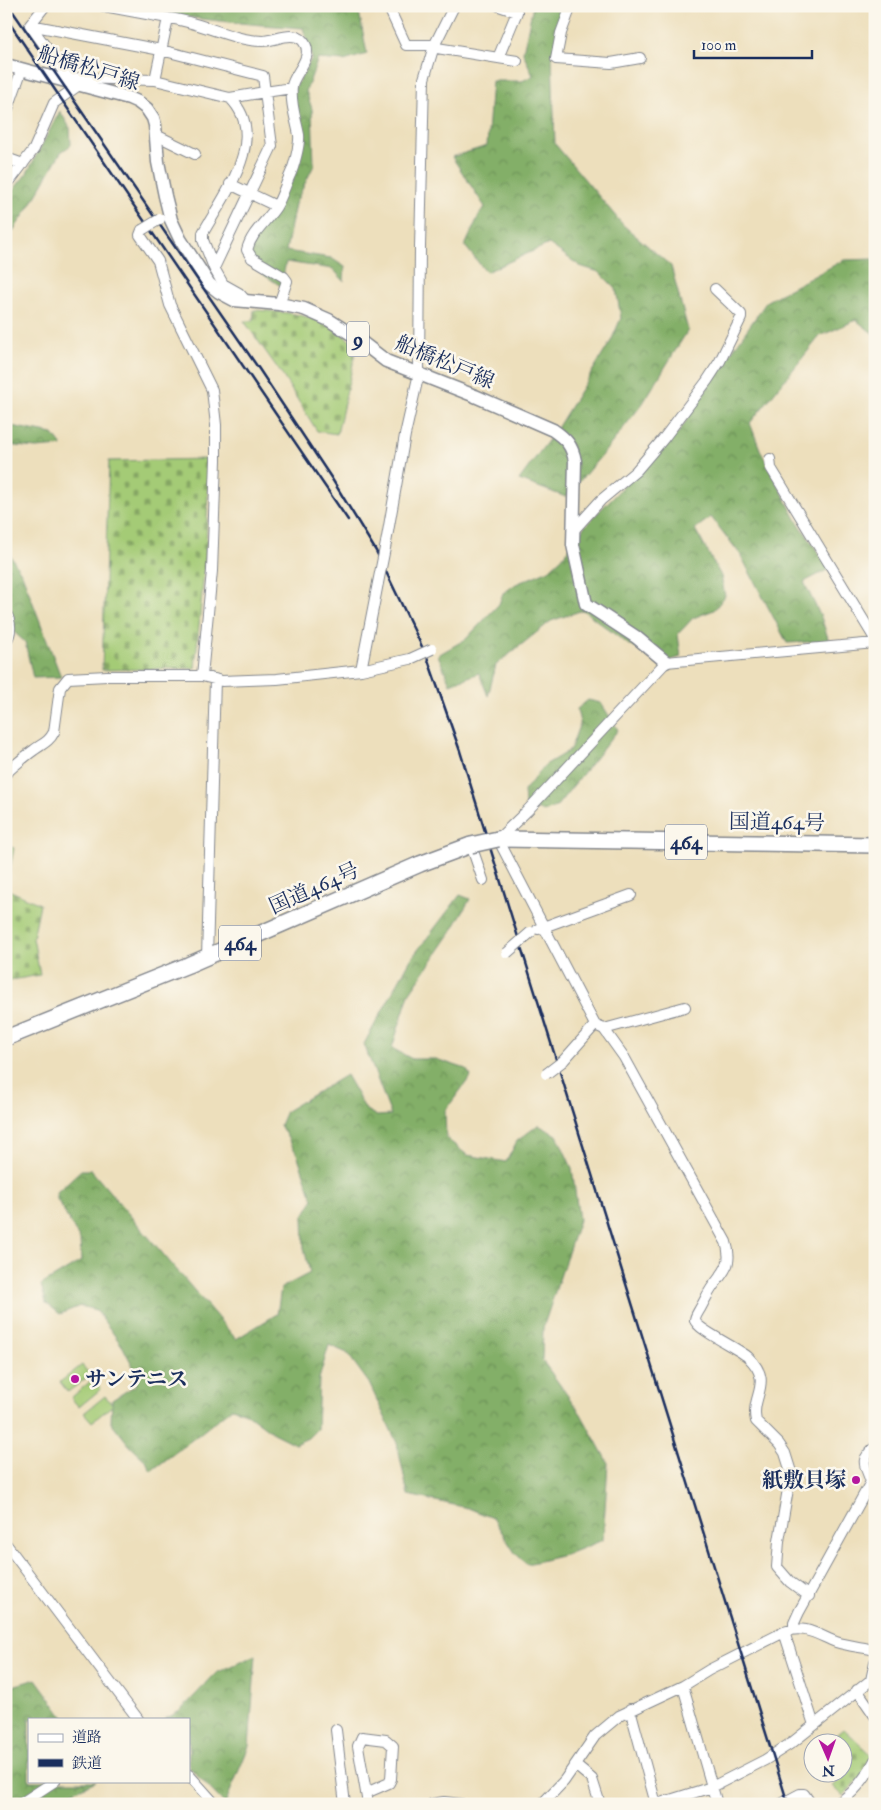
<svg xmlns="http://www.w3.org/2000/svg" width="881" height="1810" viewBox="0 0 881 1810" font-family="'IM FELL Double Pica','Noto Serif JP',serif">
<defs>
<pattern id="forest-crowns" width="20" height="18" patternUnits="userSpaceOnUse" patternTransform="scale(1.25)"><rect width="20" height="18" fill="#83af67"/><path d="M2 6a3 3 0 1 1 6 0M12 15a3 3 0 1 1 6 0" fill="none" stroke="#6a8f58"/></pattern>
<pattern id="cemetery-stones" width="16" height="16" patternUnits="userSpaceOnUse" patternTransform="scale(1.25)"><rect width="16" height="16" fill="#a4cb76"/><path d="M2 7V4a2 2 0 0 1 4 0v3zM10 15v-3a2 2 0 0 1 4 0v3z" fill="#85a564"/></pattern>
</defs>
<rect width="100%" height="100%" fill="#fbf7ec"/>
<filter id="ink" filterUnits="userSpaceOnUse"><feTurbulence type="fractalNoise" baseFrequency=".02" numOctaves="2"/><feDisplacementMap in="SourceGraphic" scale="10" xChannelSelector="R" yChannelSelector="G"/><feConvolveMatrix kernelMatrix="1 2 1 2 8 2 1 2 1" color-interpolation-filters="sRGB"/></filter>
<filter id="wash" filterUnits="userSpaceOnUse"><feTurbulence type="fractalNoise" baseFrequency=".0096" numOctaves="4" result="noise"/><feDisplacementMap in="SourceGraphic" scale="20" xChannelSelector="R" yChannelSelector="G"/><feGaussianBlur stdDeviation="1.12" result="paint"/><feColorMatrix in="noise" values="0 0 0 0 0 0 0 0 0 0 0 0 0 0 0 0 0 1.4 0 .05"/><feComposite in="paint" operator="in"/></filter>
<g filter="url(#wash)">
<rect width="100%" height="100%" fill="#eddfbc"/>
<path fill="url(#forest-crowns)" stroke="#4f6f62" d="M119,6H358L367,54L344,61L318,59L306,91L312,109L314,165L295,204L286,251L331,258L345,267L344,281L333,269L286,262L281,286L264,275L248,252L273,205L299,146L293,91L312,58L303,28C241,24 180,18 119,6Z
M533,6H569L552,55L555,144L623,225L671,266L688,330L643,403L607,449L566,497L519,480L556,430L611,341L621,318L616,289L599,272L580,266L549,244L486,272L465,246L479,215L485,207L452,157L487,146L492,81H522L533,76L523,52Z
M60,111L70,128L71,145L61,152L30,206L6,241V199L27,173Z
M875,259V335L856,320L820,336L750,423L761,452L796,519L829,569L804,582L821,617L829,641L787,643L740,554L711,517L695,529L721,576L725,596L714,610L693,618L678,634L681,657L658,664L652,656L629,645L583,610L551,621L496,665L488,696L479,673L450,684L438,655L466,639L499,604L503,593L516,584L549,570L562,558L584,527L644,465L679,432L714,377L767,301L844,260Z
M6,425L53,434L62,446L36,448L6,445Z
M6,549L22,574L61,677L33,678L25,642L6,625Z
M588,700L601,703L618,730L556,807L543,812L525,804L524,791L545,765L570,750L580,723L577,709Z
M460,895L470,899L450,934L409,994L392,1048L412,1059H436L466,1069L471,1076L445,1111L446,1138L467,1155L506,1162L517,1141L538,1125L557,1135L572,1168L579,1220L543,1328L542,1360L581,1414L608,1463L603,1540L565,1555L527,1564L515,1553L493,1518L468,1508L408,1495L397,1443L369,1383L347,1353L329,1345L319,1379L317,1429L308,1438L295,1444L273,1433L246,1413L232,1408L197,1436L151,1471L146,1461L130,1446L111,1422L112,1400L136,1385L138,1376L123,1347L96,1310L80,1306L60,1314L46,1303L41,1285L81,1261L80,1240L57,1199V1192L81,1170H91L236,1339L277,1314L281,1288L310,1273L304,1248L303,1217L313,1200L297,1154L280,1125L286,1111L346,1075L366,1110L377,1116L391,1115L364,1044L411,959Z
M256,1655L249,1746L225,1804L189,1767V1719H165L180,1711L216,1673Z
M36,1679L65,1719H29V1781H96L55,1800L16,1797L6,1791V1688Z"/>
<path fill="url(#cemetery-stones)" stroke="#607d6a" d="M254,310C282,312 307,313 331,327C340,332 349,340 357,346L337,434L317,431L281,373L244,321H253Z
M209,459L206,550L195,668L102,670L109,461Z
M6,846L14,848L6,889L40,904L33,938L40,975L6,981Z
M844,1729L873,1756L861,1777L843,1796L833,1786L843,1778L839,1773L844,1772V1765L851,1760L844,1748V1742H840L836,1736Z"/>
<path fill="#a4cb76" stroke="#607d6a" d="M82,1365L90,1375L68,1392L60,1382Z
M93,1379L101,1389L79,1407L71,1398Z
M105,1396L113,1405L92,1422L84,1413Z"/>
</g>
<g filter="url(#ink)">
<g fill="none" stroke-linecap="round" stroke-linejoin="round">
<g stroke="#84878d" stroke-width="12">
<path id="minor" d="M45,6L30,25L71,82
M104,6L168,18L155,80
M388,6L406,45H431L437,48L517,61
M571,6L561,33L556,59L611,63L640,58
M168,18C200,21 231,41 263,41C275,41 293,30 303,41C316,56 293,74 292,86C290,103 296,119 299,135C300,144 294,167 290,175C285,186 282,197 276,207C266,222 251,233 247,250L252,258L284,277L287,281L279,304
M30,25L161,50L263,76L265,92L292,88
M498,58L517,12L499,6
M69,78L155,80L230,98L265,92L272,146L214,268L223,284L239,293L246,301
M6,114L22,69
M156,135L195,154
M6,158L23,164
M230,184L276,206
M6,186L34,149L54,103L79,85
M142,230L140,235L158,261L170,305L212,390L216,425V460L212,571L202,676
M214,268L203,240V233C224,195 270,137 230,98
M770,459L771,468L875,639
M573,531L601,500L636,471L664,438L707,381L720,361L741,318V314L715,289
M386,543L405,435L419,373L420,247L424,79L434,46L454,6
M6,613C11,622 12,633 6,641
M361,670L410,659
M6,773C15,765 24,757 34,750C42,744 49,742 54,732L60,688L68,678L107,676H202L222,681L277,679L361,670L378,583
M471,845L483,880
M538,929L631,895
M207,957L215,679
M595,1025L604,1029L624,1057L726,1242C733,1264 725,1270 713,1286C708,1293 705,1300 701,1307C699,1311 695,1316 695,1320C696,1329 739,1349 748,1357C775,1383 750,1395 756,1421L779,1444L785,1453L791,1472L779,1541L777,1567L790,1582L809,1596
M604,1029L685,1007
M563,1061L595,1025L498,839L527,811L666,662L875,643
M6,1544L138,1719
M794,1628V1623L799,1612L871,1482C866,1465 858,1462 875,1447
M784,1632L814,1725
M683,1686L717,1804
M857,1690L875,1716
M630,1709L656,1804
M336,1730L345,1804
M575,1765L592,1779L600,1804
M189,1775L215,1804
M366,1793L389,1783L391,1779L393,1746L386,1740L362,1737L358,1746L368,1804
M20,1804L55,1781
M432,1804L444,1802L461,1804
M542,1804L564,1781L595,1736L619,1716L683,1686L709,1670L784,1632C804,1624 818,1635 836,1642C848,1646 862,1647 875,1650
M657,1804L712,1787L765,1760L793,1742L871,1680L875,1662
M781,1804L800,1794H804L811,1804
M836,1804C853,1795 866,1777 875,1760"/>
</g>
<g stroke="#84878d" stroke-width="15">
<path id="major" d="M6,65L129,98L138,102L147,109L153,118L155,125L158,162L165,196L171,220L180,239L209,284L219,292L234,300L279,304L304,309L329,320L351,334L386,361L475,396L553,430C566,439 572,445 575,461L573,545L586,604L636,637L666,662"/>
</g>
<g stroke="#84878d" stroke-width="18">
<path id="highway" d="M498,839L875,845
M6,1038L188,965L420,864L471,845"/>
</g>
<use href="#minor" stroke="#fff" stroke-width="10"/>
<use href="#major" stroke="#fff" stroke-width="12"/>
<use href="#highway" stroke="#fff" stroke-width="15"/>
<path stroke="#1b2f5e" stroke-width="2.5" d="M9,6L259,369L332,479L376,551L427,657L460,751L788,1804
M6,18L348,520"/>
<g stroke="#84878d" stroke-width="12" stroke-linecap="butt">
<path id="minor-bridge" d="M142,230L160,219
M378,583L386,543
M410,659L432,649
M507,953L531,932
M546,1074L563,1061"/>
</g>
<g stroke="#84878d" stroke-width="18" stroke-linecap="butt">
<path id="highway-bridge" d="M471,845L498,839"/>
</g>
<use href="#minor-bridge" stroke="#fff" stroke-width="10"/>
<use href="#highway-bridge" stroke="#fff" stroke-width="15"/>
</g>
</g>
<g fill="#b5179e" stroke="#fbf7ec" stroke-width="2">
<circle cx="75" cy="1379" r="5"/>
<circle cx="856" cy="1480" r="5"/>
</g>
<g text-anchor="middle" stroke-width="5" stroke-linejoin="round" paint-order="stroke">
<g fill="#fbf7ec" stroke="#5e6b89" stroke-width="1">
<rect x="347" y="321.5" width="22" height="35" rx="4"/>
<rect x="665" y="824.5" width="42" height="35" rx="4"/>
<rect x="219" y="925.5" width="42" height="35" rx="4"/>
</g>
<g font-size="20" font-weight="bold" fill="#1b2f5e">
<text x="358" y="346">9</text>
<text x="686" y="849">464</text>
<text x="240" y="950">464</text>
</g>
<g font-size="21" fill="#1b2f5e" stroke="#fbf7ec">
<text transform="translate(89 68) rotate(17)" y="7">船橋松戸線</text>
<text transform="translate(445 362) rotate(23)" y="7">船橋松戸線</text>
<text transform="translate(777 822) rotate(1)" y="7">国道464号</text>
<text transform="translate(314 888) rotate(-24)" y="7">国道464号</text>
</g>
<g font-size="21" font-weight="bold" fill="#1b2f5e" stroke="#fbf7ec" text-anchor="start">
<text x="85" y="1386">サンテニス</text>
<text x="846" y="1487" text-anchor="end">紙敷貝塚</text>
</g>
</g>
<rect width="881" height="1810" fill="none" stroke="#fbf7ec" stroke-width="25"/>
<rect x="28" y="1718" width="162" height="65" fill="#fbf7ec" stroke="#a1a7b3"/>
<rect x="38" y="1734" width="25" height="8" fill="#ffffff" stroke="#a1a7b3"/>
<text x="72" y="1742" font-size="15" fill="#1b2f5e">道路</text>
<rect x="38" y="1759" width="25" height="8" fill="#1b2f5e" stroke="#a1a7b3"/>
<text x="72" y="1768" font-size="15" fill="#1b2f5e">鉄道</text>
<g transform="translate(828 1758) rotate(178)"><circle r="24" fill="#fbf7ec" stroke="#a1a7b3"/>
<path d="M0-4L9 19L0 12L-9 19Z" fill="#b5179e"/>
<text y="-8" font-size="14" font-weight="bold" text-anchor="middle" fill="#1b2f5e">N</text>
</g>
<path d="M694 50v8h118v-8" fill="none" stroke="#1b2f5e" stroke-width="2.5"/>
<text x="701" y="50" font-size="15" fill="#1b2f5e" stroke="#fbf7ec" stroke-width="4" paint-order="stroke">100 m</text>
</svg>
